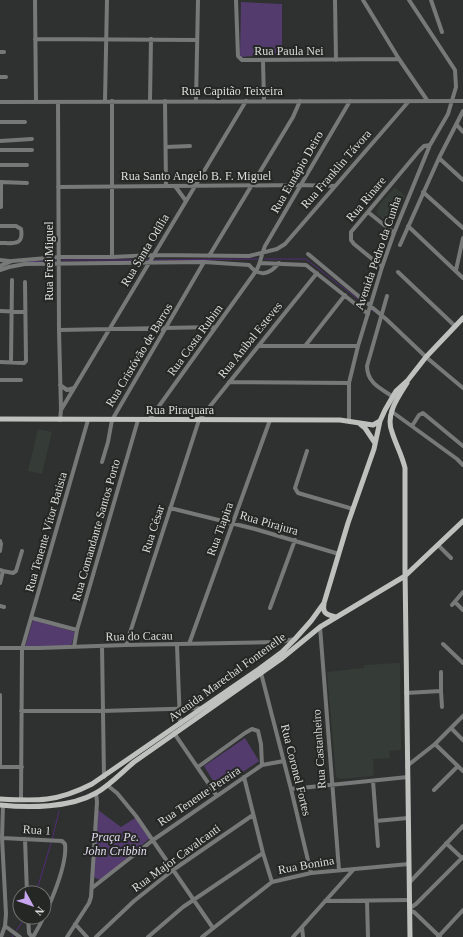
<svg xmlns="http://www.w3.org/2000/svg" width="463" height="937" viewBox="0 0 463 937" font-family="Georgia,serif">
<rect width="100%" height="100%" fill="#2e312f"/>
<path fill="#353c37" d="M394,188H396L405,196L393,223L390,225L377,214V211L379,205Z
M38,429L52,432L42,474L28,471Z
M400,663L401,750L389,751L390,758L373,759L374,774L372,776L340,779L336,777L327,672L364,668V665Z"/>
<path fill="#533b6d" d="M241,2L282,4V54L240,57Z
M33,620L75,632L71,646L25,647Z
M245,738L259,761L218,789L204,766Z
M98,810L121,827L135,818L150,838L101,880L97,879L94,877Z"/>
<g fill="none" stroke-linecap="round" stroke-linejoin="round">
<path stroke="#522c76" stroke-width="1" d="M265,259H306L363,303
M62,260H149
M152,260L258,259
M26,262L56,260
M372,310L374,312
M52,840L59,811
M36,893L51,843
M16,931L26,917
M12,937L14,934"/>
<path stroke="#777978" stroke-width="4" d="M35,0L36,101
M236,0L238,56L242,60L399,59
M335,0L336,60
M363,0L399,59L427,100
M431,0L442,32
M35,39L196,40
M0,52H4
M263,61L264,101
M0,77H6
M105,101L107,0
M112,101V257
M150,101L151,39
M165,101L166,186
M196,101L198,0
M0,102L463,101
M58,102L59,330L61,410L60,420
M0,122H25
M457,125L463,132
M0,141L32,139
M166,147L190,146
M0,150H32
M439,158L463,180
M0,165H27
M0,182L27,183
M1,182V207
M175,186L186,201
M58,187L300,185L335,186
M423,192L463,228
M368,212L394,233
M0,226H16L21,229C24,246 13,243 0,243
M408,226L463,278
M400,245L439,158L463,111
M308,254L386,319L426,357L463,388
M209,256L293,117L300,101
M0,260L9,261
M260,263L306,265L368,314
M249,265C260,278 270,274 279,263
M0,266L12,261L59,257H112L154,255L249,256L277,249L285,244L409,101
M382,267L354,244L351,240V232L419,151L424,146L430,145
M0,270L9,267L25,264L204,262L249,265
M456,270L463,238
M398,272L455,326
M387,296L367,366C367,382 379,388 392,396
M0,311L25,312
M59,330L216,327
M259,346H358
M305,346L345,295
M0,362L24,363L26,361L25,282
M11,362L12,280
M0,380H21
M229,382L349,383
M60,385L67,390L74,388
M61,410L246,101
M391,411L457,459L463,465
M149,420L256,271C261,263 261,255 265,246L350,101
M349,421V383L358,346L382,267L394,233L430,145L448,114L456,87L455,70L409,0
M412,426L419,415L423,413L463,446
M307,451L295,488L298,493L353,509
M102,462L108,442L112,420L204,262
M170,508L255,529L339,554
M0,541L1,544L0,551
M438,545L451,558
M0,570L3,571L0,583
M3,571L13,573L16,571L22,551
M455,602L463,610
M452,605L463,592
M0,606L4,607
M270,608L295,540
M32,618L77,630
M320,627L339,870
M189,644L270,420
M443,644L463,663
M126,645L199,420L317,273
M177,645L180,724
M102,646L104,777
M74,647L77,630L138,420
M0,648H39L126,645L279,642L295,639
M261,673L291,789L311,873
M441,691V672
M406,693L441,691L442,707
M0,695V764
M21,711H102L203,708
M451,728L463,740
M174,733L217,796
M435,744L463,771
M407,766L435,744L463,716
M0,767H22
M198,767L245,733L252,729L258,731L261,744L262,765
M244,777L263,853L272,882
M373,781L378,846
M107,785L117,793L136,816L213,928
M291,789L408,777
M434,790L458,766
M21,800L22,649L88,420
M376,821L408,818
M2,838L62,841L65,844C68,867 45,917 33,937
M25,839L27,893
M446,843L462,858
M409,883L463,826
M92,888L153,840L262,765L284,761
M325,901L410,900
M367,901L368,937
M410,908L416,904L463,857
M410,911L414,912L440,937
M28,917L29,933L32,937
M75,924L87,937
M5,926L20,937
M302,927L303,937
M1,937L5,926L6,914L2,838L3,805
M67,937L89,903L91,897L97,802L96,793
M96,937L134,901L173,870L253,815
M148,937L183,907L263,853
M202,937L272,882L311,873L409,864
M293,937L354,869
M438,937L463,910"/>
<path stroke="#bfc1bf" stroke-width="5" d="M407,383C398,397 385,415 392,432C396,445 402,455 405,468V569L410,937
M0,419L340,420L373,425L380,421
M360,424L365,428L375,443
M324,604C322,614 328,615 336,617
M0,799C38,801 57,802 92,784L259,669L282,652L295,639L311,621L324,603L348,523L374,449L380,421L385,410L396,391L408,380L426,357L463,318
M0,805C29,808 70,808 96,793C110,785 122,772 134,762L281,659L320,627L405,576L463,521"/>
</g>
<g text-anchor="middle" stroke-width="4" stroke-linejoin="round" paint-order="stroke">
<g font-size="12" fill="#dbdcdb" stroke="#252725">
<text x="289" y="55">Rua Paula Nei</text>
<text x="232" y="95">Rua Capitão Teixeira</text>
<text transform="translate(336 169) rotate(-49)" y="4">Rua Franklin Távora</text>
<text transform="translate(297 172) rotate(-60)" y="4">Rua Eunápio Deiro</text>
<text x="196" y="180">Rua Santo Angelo B. F. Miguel</text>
<text transform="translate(366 199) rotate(-50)" y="4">Rua Rinare</text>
<text transform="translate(145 250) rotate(-59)" y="4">Rua Santa Odília</text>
<text transform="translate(378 253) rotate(-71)" y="4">Avenida Pedro da Cunha</text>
<text transform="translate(49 261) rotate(-90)" y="4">Rua Frei Miguel</text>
<text transform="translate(195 340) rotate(-54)" y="4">Rua Costa Rubim</text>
<text transform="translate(250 340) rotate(-51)" y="4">Rua Anibal Esteves</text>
<text transform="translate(139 355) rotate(-59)" y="4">Rua Cristóvão de Barros</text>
<text x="180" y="414">Rua Piraquara</text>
<text transform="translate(269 523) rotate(16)" y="4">Rua Pirajura</text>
<text transform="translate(153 529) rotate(-72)" y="4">Rua César</text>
<text transform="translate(220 529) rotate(-70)" y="4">Rua Tiapira</text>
<text transform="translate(96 530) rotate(-74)" y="4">Rua Comandante Santos Porto</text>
<text transform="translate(46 532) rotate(-74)" y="4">Rua Tenente Vítor Batista</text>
<text transform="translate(139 636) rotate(-1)" y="4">Rua do Cacau</text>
<text transform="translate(227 677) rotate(-36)" y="4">Avenida Marechal Fontenelle</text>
<text transform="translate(319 749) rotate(-94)" y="4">Rua Castanheiro</text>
<text transform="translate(296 770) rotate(76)" y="4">Rua Coronel Fortes</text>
<text transform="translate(199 796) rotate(-34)" y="4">Rua Tenente Pereira</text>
<text transform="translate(37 830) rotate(4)" y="4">Rua 1</text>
<text transform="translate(176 858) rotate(-36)" y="4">Rua Major Cavalcanti</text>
<text transform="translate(306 865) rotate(-10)" y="4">Rua Bonina</text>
</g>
<g font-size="12" font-style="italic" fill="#e3daf0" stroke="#252725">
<text x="115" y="841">Praça Pe.<tspan x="115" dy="14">John Cribbin</tspan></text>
</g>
</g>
<g transform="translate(32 905) rotate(130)"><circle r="19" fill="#252725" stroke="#6e6f6e"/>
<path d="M0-3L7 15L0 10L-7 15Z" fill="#c7a6ef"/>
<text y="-6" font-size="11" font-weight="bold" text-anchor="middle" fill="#dbdcdb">N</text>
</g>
</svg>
